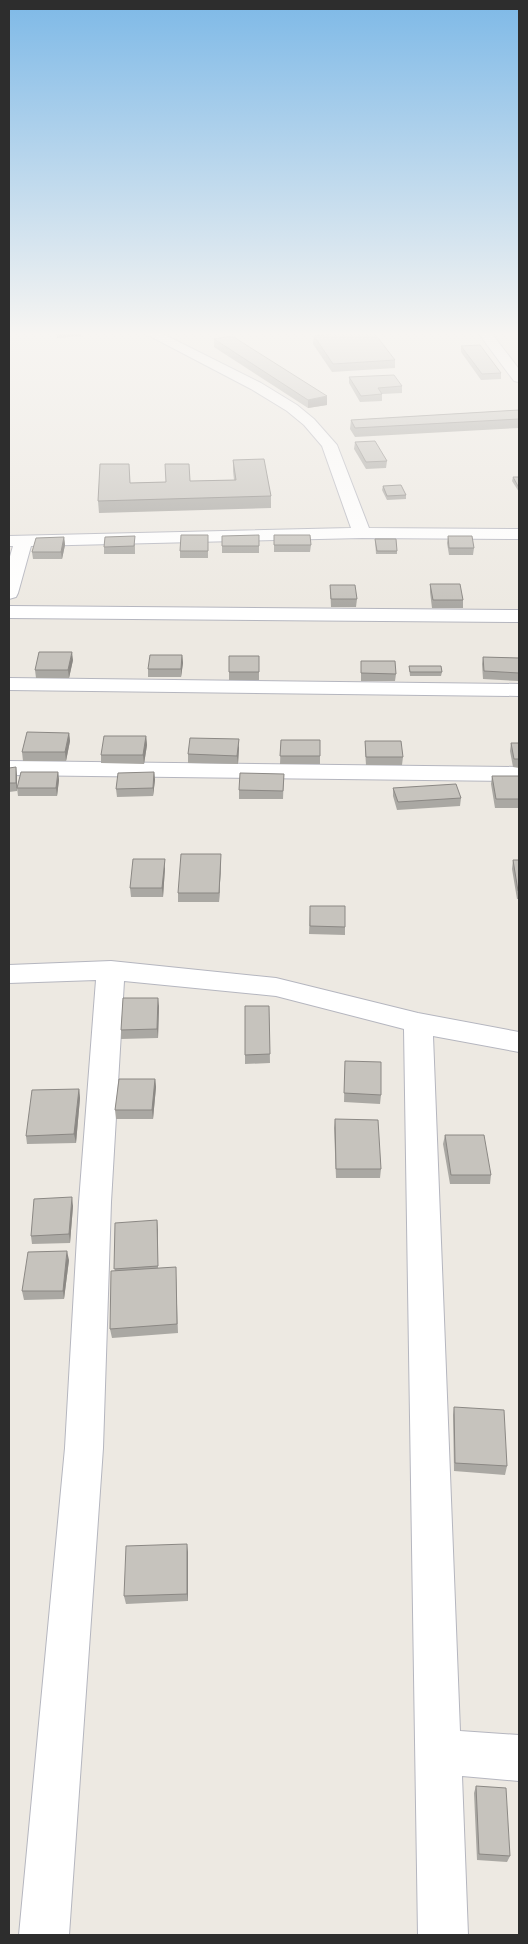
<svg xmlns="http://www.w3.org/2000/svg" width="528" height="1944" viewBox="0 0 528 1944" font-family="'PT Sans Narrow',sans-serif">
<rect width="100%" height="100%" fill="#ede9e2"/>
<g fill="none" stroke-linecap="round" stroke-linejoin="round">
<g stroke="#b5b6bf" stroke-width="2">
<path id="street" d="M146,334H163L261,383L297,405L314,419L337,445L369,528L519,529V539L362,538L31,546L18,593L16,597L9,599V560L13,546H9V536L351,528L322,446L304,425L287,411L251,389Z
M479,334H492L519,369V382L514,381Z
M9,606L519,610V622L9,618Z
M9,678L519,684V696L9,690Z
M9,761L519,767V781L9,775Z
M111,961L276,978L418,1013L519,1032V1052L433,1036L460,1731L519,1735V1781L462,1776L468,1935H418L404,1029L276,996L124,981L111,1202L103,1448L69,1935H19L65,1448L79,1202L96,980L9,983V965Z"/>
</g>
<use href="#street" fill="#fff" fill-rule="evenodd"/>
</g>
<path fill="#aaa8a3" d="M314,336L395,360V368L332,372L313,344Z
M214,339L327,405L308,408L214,347Z
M461,346L501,373V379L481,380L461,352Z
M349,377L402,386V393L382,394V401L360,402L349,383Z
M519,410V428L355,437L350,429L351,420Z
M355,442L387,461L386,468L366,469L354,449Z
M233,460L271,496V508L99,513L98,501L130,475V483L234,480L233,471Z
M513,477H519V492L512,481Z
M383,486L406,495V499L387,500L382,490Z
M208,535V558H180V551Z
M259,535V553H222V546Z
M274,535L311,545L310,552H274Z
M448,536L474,548L473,555H449L447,543Z
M64,537L65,545L62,559H33L32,552Z
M375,539L397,551V554H376Z
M135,544V554H104V547Z
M430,584L463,600V608H432L430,592Z
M330,585L357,599L356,607H331Z
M182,655L183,663L181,677H148V669Z
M229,656H259V680H229Z
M483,657L519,658V681L483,679L482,664Z
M73,660L69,678H36L35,670Z
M361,661L396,674L395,681H361Z
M409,666L442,672L441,676H410Z
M69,733L70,741L66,761H23L22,752Z
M146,736L147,745L144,764L101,763V755Z
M281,740L320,756V764H280Z
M365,741L403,757L402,765H366L365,749Z
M511,743H519V768L513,767L510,751Z
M239,747L238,764L188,763V754Z
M9,768L17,775V791L9,792Z
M58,772L59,780L57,796H18L17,788Z
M154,772L155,780L153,796L117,797L116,789Z
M284,774L283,799H239V790Z
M492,776H519V808H495L491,784Z
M393,788L461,798L460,806L397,810L393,796Z
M513,860H519V899H517L512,869Z
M221,863L219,902H178V893Z
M165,868L163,897H131L130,888Z
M310,906L345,927V935L309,934Z
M159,1006L158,1038L121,1039V1030Z
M245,1006H269L270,1063L245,1064Z
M345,1061L381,1095L380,1104L344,1102Z
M155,1079L156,1087L153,1119H116L115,1110Z
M79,1089L80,1098L76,1143L27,1144L26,1136Z
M335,1119L381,1169L380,1178H336L334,1128Z
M445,1135L491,1175L490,1184H450L443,1144Z
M73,1206L70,1243L32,1244L31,1236Z
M115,1223L158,1229V1268L176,1275L178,1333L112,1338L110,1329L115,1271Z
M69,1260L64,1299L24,1300L22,1291Z
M454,1407L507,1466L505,1475L454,1471L453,1415Z
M188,1552V1601L126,1604L124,1596Z
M476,1786L510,1856L507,1862L477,1860L474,1793Z"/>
<path fill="#8b8884" d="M57,334H81V336L57,338Z
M327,396V405L308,408V400Z
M64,537L65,545L62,559L61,552Z
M72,652L73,660L69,678L68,670Z
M182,655L183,663L181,677V669Z
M69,733L70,741L66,761L65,752Z
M146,736L147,745L144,764L143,755Z
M239,739V747L238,764L237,756Z
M16,767L17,775V791L16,783Z
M58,772L59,780L57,796L56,788Z
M154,772L155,780L153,796V788Z
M221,854V863L219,902V893Z
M165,859V868L163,897L162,888Z
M158,998L159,1006L158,1038L157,1029Z
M155,1079L156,1087L153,1119L152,1110Z
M79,1089L80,1098L76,1143L74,1134Z
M72,1197L73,1206L70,1243L69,1234Z
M157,1220L158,1229V1274V1266Z
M67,1251L69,1260L64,1299L63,1291Z
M187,1544L188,1552V1601L187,1594Z"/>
<path fill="#c6c3bd" stroke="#8b8884" d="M336,334H375L395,360L333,364L314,336Z
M232,336L327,396L308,400L214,339Z
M480,345L501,373L482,374L461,346Z
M394,375L402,386L378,388L382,394L361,396L349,377Z
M519,410V419L355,428L351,420Z
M375,441L387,461L366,462L355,442Z
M264,459L271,496L98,501L100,464H129L130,483L166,482L165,464H189L190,481L236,480L233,460Z
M513,477H519V488Z
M401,485L406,495L387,496L383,486Z
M181,535H208V551H180Z
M259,535V546H222V536Z
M274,535H310L311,545H274Z
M135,536L134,546L104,547L105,537Z
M448,536H472L474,548H449Z
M64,537L61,552H32L36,538Z
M375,539H396L397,551H377Z
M430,584H460L463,600H433Z
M330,585H355L357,599H331Z
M39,652H72L68,670H35Z
M150,655H182L181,669H148Z
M229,656H259V672H229Z
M483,657L519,658V673L484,671Z
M361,661H395L396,674L361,673Z
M409,666H441L442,672H410Z
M27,732L69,733L65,752H22Z
M104,736H146L143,755H101Z
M190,738L239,739L237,756L188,754Z
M281,740H320V756H280Z
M365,741H401L403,757H366Z
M511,743H519V759H514Z
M16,767V783H9V768Z
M21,772H58L56,788H17Z
M154,772L153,788L116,789L118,773Z
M240,773L284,774L283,791L239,790Z
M492,776H519V799H496Z
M456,784L461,798L398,802L393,788Z
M181,854H221L219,893H178Z
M133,859H165L162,888H130Z
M513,860H519V891H518Z
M310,906H345V927L310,926Z
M123,998H158L157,1029L121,1030Z
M245,1006H269L270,1054L245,1055Z
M345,1061L381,1062V1095L344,1093Z
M119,1079H155L152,1110H115Z
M79,1089L74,1134L26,1136L32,1090Z
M335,1119L378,1120L381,1169H336Z
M445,1135H484L491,1175H451Z
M72,1197L69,1234L31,1236L34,1199Z
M157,1220L158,1266L114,1269L115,1223Z
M67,1251L63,1291H22L28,1252Z
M176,1267L177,1324L110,1329L111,1271Z
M454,1407L504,1410L507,1466L455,1463Z
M187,1544V1594L124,1596L126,1546Z
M476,1786L506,1788L510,1856L479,1854Z"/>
<linearGradient id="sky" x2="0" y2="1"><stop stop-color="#7eb9e7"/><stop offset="0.55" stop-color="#f7f5f2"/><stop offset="1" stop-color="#f7f5f2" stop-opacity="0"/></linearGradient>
<rect width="528" height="607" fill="url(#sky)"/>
<rect width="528" height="1944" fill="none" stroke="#2d2d2d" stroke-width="20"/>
</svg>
